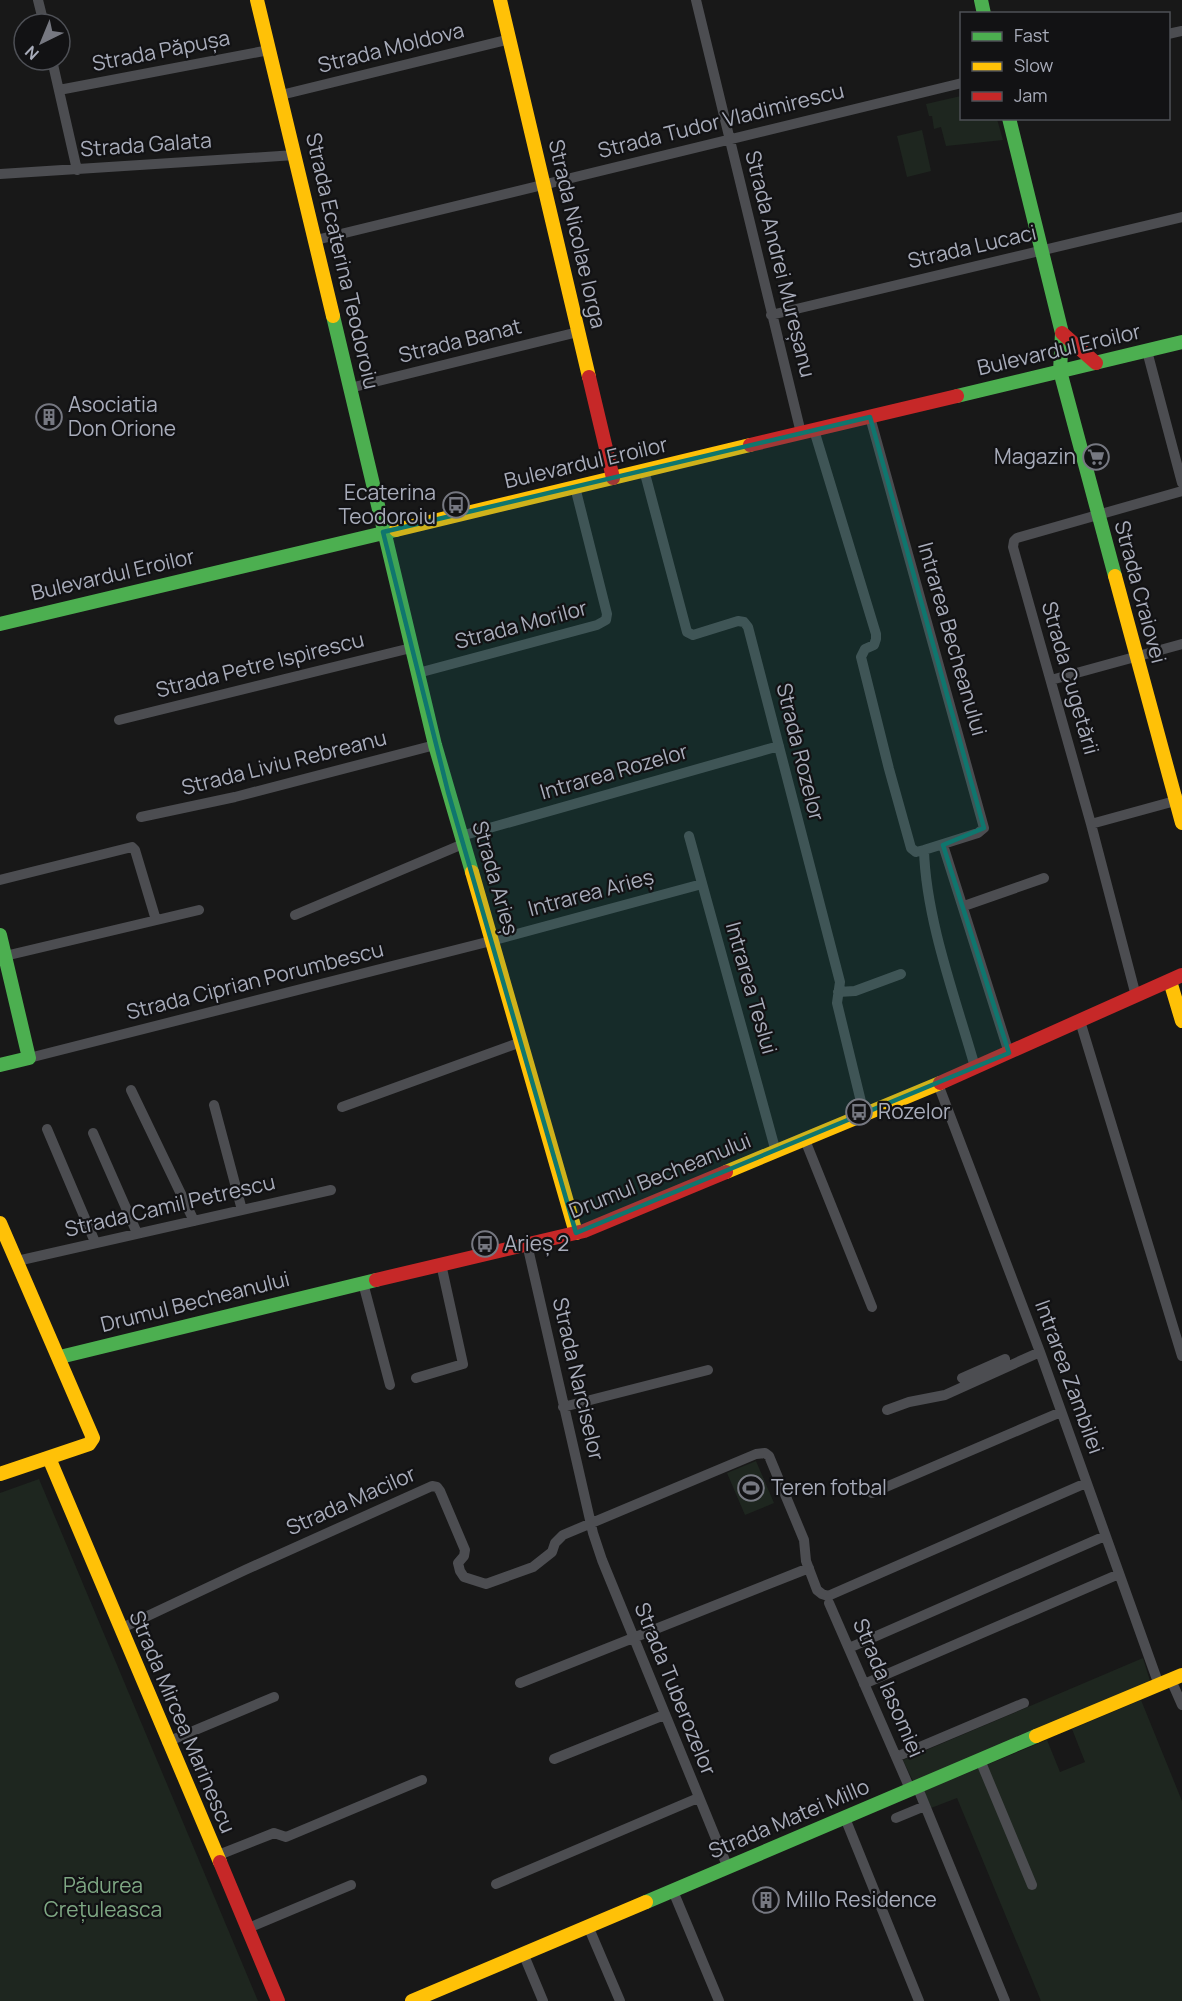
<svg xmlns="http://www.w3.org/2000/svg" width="1182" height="2001" viewBox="0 0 1182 2001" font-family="Manrope,sans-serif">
<rect width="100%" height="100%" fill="#181818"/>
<path fill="#1e261f" d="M961,96L962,118L997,119L1003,140L946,146L941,127L934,129L932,116H929L926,104Z
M922,130L931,171L907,177L897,136Z
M756,1461L774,1503L745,1515L727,1473Z
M39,1479L258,2001H0V1493Z
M1143,1658L1151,1684L914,1783L903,1760Z
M1141,1700L1182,1801V2001H1041L957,1798L931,1808L924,1791L1047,1740L1060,1772L1085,1762L1072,1729Z"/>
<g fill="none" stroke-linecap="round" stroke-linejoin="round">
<path stroke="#4c4d51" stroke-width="10" d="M38,0L44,24
M696,0L801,433
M1168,34L1182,31
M52,60L77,170
M59,90L269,50
M281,95L510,39
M0,174L295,155
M316,240L962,83
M771,315L1182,217
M1147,351L1182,483
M350,388L578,332
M814,430L876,634V639L874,645L865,649L861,657L889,769L911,848L916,852L924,850L978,833L984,828L870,417
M644,470L687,632L693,635L738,621L744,622L748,627L840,982L837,1003L864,1114
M418,673L597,625L606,620L607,614L575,487
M1051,680L1182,644
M119,720L411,648
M141,817L235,797L435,745
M1091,824L1182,799
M461,836L779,746
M689,836L776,1152
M943,845L1009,1053
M924,850C926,920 956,1000 975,1067
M0,880L132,847L135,850L156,920
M964,906L1044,878
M295,915L463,844
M5,956L199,910
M838,992L855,991L901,974
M1136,996L1091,824L1013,547L1014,541L1017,538L1182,491
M1080,1021L1182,1356
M29,1058L491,941L702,884
M938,1084L1040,1352L1159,1685
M131,1090L194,1221
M214,1105L242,1210
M342,1107L521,1042
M47,1129L95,1242
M93,1133L137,1233
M805,1140L872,1307
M527,1244L593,1533L602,1560L728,1868
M17,1261L331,1190
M363,1283L390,1385
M416,1378L463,1364L441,1264
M962,1378L1005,1359
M563,1407L708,1370
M887,1410L909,1402L945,1395L1040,1352
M872,1493L1061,1412
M829,1603L910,1789
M120,1629L245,1570L432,1486L437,1487L440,1491L465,1550L464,1556L458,1563L460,1571L464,1577L486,1584L533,1567L552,1552L555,1543L563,1535L756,1454L765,1453L769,1456L804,1540L806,1561L817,1590L822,1594L828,1596L1086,1483
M849,1648L1105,1536
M1171,1680L1182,1705
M520,1683L809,1568
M864,1684L1119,1574
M167,1742L274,1697
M896,1757L1024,1703
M554,1759L664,1715
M980,1760L1032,1885
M917,1786L1005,2001
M845,1818L919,2001
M896,1818L925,1806
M216,1856L274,1833L286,1837L422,1780
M496,1884L698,1798
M673,1891L719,2001
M588,1926L620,2001
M246,1929L351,1885
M523,1953L543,2001"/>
<path stroke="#4caf50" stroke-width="14" d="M981,0L984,14
M1009,118L1062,333L1060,371L1115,576
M333,316L435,745L472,872
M957,396L1182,342
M0,624L396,530
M0,935L29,1058L0,1065
M60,1357L376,1280
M646,1902L1036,1736"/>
<path stroke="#ffc107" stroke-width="14" d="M257,0L333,316
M500,0L589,377
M396,530L750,445
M1115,576L1182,823
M472,872L576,1233
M1170,981L1182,1021
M726,1172L940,1083
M0,1223L93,1438L89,1444L0,1474
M49,1458L220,1862
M1036,1736L1182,1675
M412,2001L646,1902"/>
<path stroke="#c62828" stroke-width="14" d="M1062,333L1096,363
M589,377L613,478
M750,445L957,396
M940,1083L1182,975
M376,1280L584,1231L726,1172
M220,1862L278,2001"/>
</g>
<path fill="#0f766e" fill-opacity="0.2" stroke="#0f766e" stroke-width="4.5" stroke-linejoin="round" d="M870,417L984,828L943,845L1009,1053L576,1233L448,792L383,532Z"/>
<defs>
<g id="building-ring" transform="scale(1.35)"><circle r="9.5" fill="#121214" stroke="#767881" stroke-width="1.5"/><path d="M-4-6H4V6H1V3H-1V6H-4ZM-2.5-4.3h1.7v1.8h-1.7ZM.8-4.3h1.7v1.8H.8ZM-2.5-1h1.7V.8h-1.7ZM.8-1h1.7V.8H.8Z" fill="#767881"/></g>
<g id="supermarket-ring" transform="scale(1.35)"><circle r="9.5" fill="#121214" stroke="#767881" stroke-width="1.5"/><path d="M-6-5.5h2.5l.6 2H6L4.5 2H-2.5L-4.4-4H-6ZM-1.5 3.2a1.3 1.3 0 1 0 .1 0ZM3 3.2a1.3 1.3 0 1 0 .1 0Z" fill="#767881"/></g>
<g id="bus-ring" transform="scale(1.35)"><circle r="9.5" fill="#121214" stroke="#767881" stroke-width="1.5"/><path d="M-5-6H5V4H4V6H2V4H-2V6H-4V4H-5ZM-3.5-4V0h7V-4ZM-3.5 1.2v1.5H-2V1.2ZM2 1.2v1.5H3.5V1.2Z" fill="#767881"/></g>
<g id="stadium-ring" transform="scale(1.35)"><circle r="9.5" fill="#121214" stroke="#767881" stroke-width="1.5"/><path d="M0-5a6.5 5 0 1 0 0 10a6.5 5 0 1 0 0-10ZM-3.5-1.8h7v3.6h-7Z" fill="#767881"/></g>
</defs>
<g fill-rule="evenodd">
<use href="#building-ring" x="49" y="417"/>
<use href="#supermarket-ring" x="1096" y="457"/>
<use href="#bus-ring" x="456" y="505"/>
<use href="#bus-ring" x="859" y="1112"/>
<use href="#bus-ring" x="485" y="1244"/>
<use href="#stadium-ring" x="751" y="1488"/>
<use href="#building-ring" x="766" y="1900"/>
</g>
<g text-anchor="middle" stroke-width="4.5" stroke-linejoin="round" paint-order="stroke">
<g font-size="21" fill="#a8acba" stroke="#121214">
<text transform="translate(391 48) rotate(-14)" y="7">Strada Moldova</text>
<text transform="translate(161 51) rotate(-11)" y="7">Strada Păpușa</text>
<text transform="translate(721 121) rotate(-14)" y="7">Strada Tudor Vladimirescu</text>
<text transform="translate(146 145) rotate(-4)" y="7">Strada Galata</text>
<text transform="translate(577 234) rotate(77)" y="7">Strada Nicolae Iorga</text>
<text transform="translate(972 247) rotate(-13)" y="7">Strada Lucaci</text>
<text transform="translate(342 261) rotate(77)" y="7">Strada Ecaterina Teodoroiu</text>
<text transform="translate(780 264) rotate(76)" y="7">Strada Andrei Mureșanu</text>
<text transform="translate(460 341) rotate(-14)" y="7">Strada Banat</text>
<text transform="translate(1059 350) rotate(-13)" y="7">Bulevardul Eroilor</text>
<text transform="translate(586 463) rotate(-13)" y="7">Bulevardul Eroilor</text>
<text transform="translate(113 575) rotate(-13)" y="7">Bulevardul Eroilor</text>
<text transform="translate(1140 592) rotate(75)" y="7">Strada Craiovei</text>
<text transform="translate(521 625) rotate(-15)" y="7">Strada Morilor</text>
<text transform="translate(952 639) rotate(74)" y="7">Intrarea Becheanului</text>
<text transform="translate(260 665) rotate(-14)" y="7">Strada Petre Ispirescu</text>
<text transform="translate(1070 678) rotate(74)" y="7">Strada Cugetării</text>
<text transform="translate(800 752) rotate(76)" y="7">Strada Rozelor</text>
<text transform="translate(284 763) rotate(-14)" y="7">Strada Liviu Rebreanu</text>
<text transform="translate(614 772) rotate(-16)" y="7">Intrarea Rozelor</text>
<text transform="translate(495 878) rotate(74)" y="7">Strada Arieș</text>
<text transform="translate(591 893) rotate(-15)" y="7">Intrarea Arieș</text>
<text transform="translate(255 981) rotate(-14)" y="7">Strada Ciprian Porumbescu</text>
<text transform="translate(751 988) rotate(74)" y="7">Intrarea Teslui</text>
<text transform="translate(660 1176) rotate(-22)" y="7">Drumul Becheanului</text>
<text transform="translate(170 1206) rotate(-13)" y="7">Strada Camil Petrescu</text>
<text transform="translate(195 1302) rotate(-14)" y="7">Drumul Becheanului</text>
<text transform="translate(1069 1377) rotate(70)" y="7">Intrarea Zambilei</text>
<text transform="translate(578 1379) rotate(77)" y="7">Strada Narciselor</text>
<text transform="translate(351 1501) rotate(-24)" y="7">Strada Macilor</text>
<text transform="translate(888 1688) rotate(67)" y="7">Strada Iasomiei</text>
<text transform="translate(675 1689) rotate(68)" y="7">Strada Tuberozelor</text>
<text transform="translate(182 1722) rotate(67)" y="7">Strada Mircea Marinescu</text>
<text transform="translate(789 1819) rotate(-23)" y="7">Strada Matei Millo</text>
</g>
<g font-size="21" fill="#a8acba" stroke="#121214" text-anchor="start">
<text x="68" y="412">Asociatia<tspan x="68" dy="24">Don Orione</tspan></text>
<text x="1076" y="464" text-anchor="end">Magazin</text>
<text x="436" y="500" text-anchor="end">Ecaterina<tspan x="436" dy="24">Teodoroiu</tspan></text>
<text x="878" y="1119">Rozelor</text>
<text x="504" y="1251">Arieș 2</text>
<text x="771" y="1495">Teren fotbal</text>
<text x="786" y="1907">Millo Residence</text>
</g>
<g font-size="21" fill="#7ea783" stroke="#121214">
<text x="103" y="1893">Pădurea<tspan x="103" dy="24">Crețuleasca</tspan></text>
</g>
</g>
<rect x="960" y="12" width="210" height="108" fill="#121214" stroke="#4e5056" stroke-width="1.5"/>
<rect x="972" y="32" width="30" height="9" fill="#4caf50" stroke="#4e5056" stroke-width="1.5"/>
<text x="1014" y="42" font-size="18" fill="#a8acba">Fast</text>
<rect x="972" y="62" width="30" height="9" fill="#ffc107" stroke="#4e5056" stroke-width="1.5"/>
<text x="1014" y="72" font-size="18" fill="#a8acba">Slow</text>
<rect x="972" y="92" width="30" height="9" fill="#c62828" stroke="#4e5056" stroke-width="1.5"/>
<text x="1014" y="102" font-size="18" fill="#a8acba">Jam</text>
<g transform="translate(42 42) rotate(223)"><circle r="28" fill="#121214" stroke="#4e5056" stroke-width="1.5"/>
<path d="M0-4.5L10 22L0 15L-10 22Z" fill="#767881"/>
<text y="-9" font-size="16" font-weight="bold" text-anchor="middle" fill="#a8acba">N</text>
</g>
</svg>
